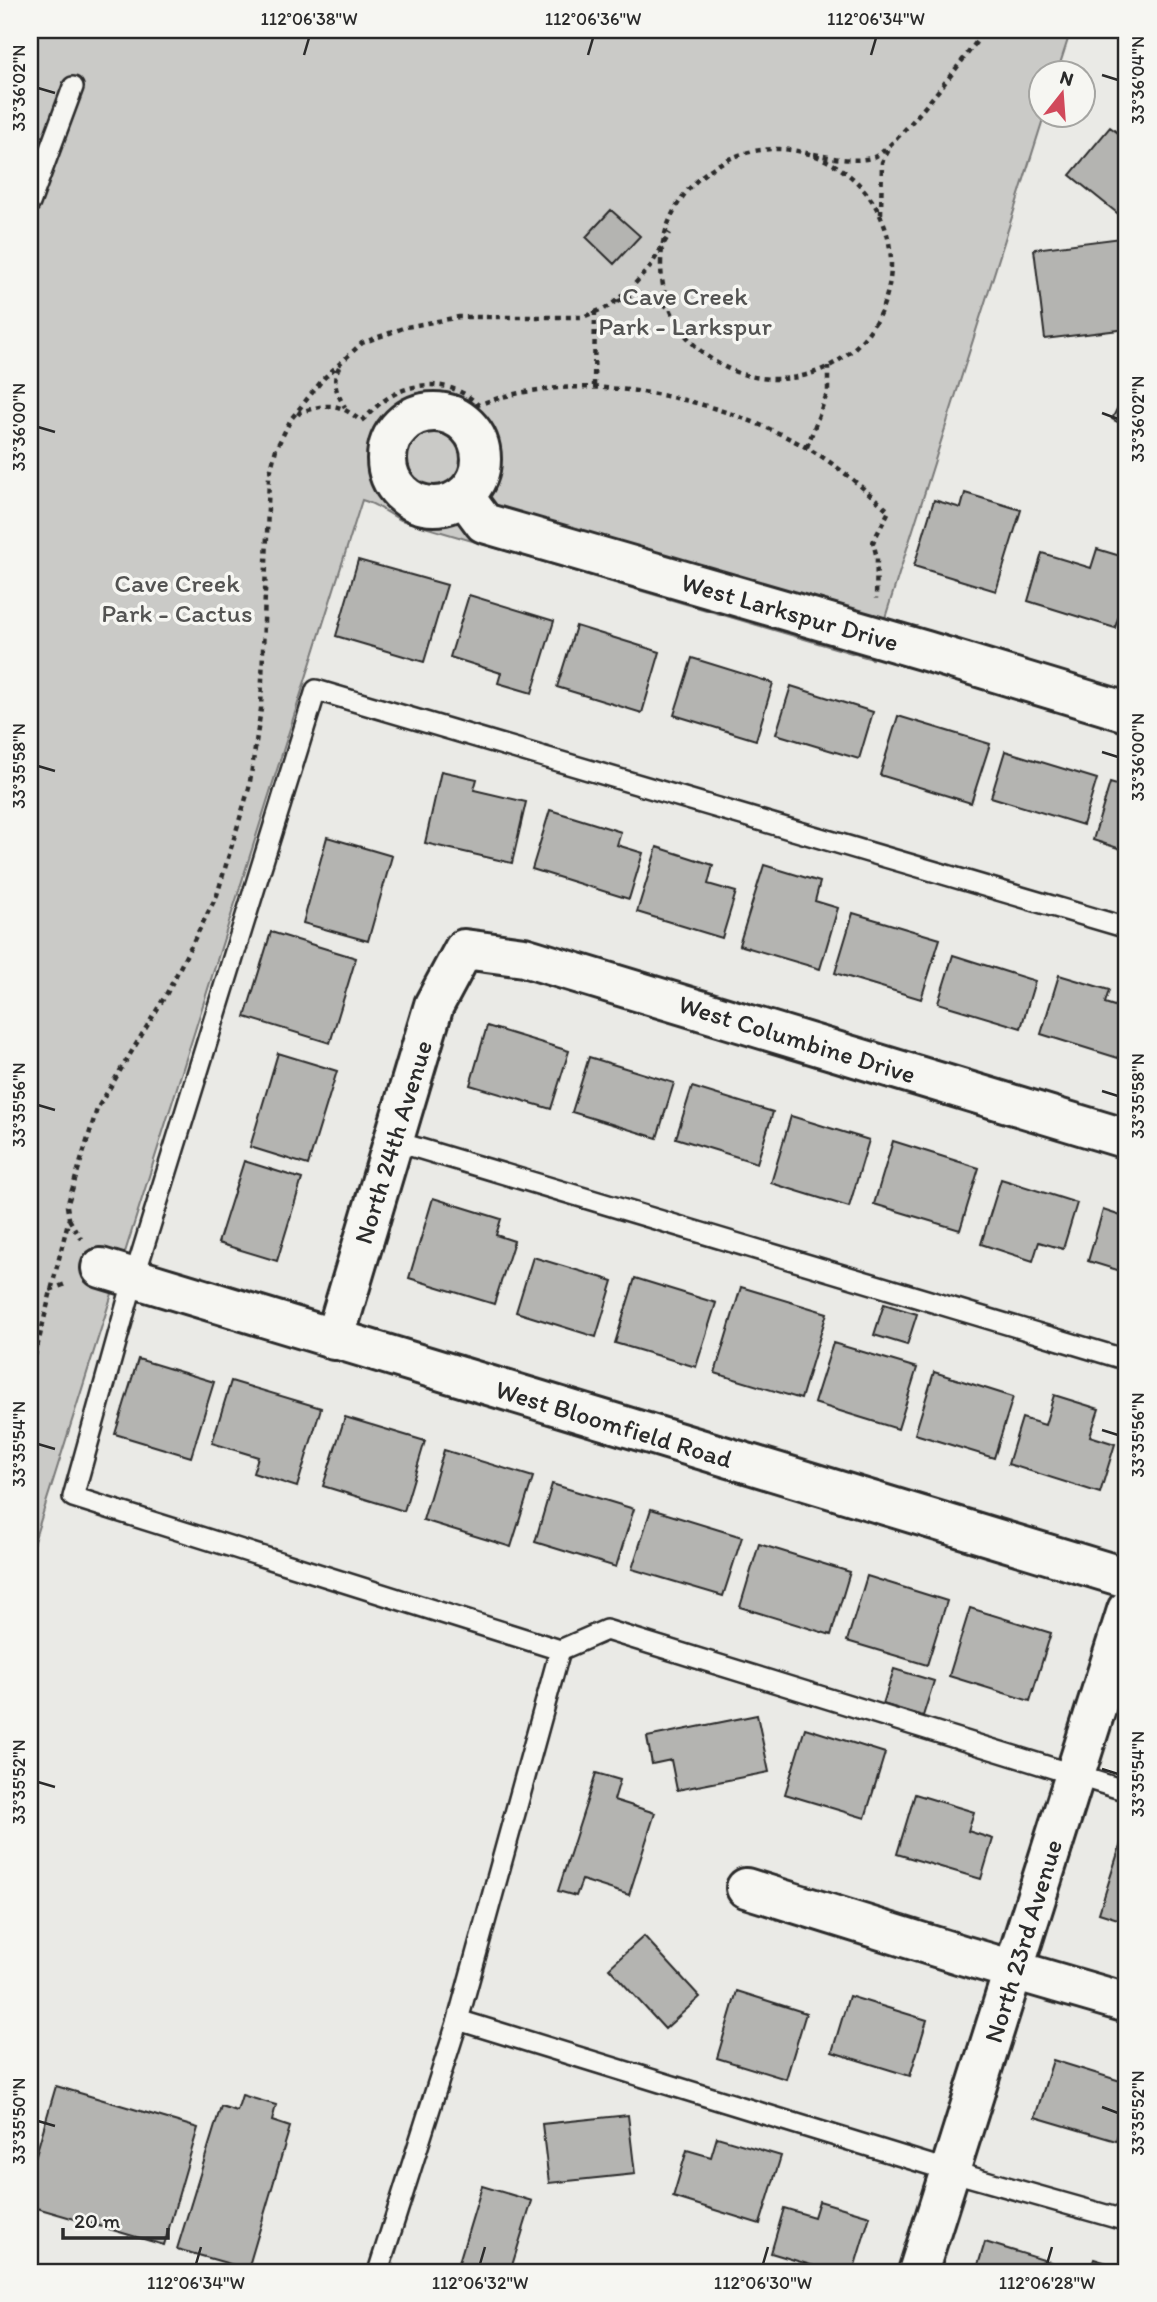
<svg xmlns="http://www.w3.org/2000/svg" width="1157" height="2302" viewBox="0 0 1157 2302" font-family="Itim,sans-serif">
<rect width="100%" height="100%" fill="#eaeae6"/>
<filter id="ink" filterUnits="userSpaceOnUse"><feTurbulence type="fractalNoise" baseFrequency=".0143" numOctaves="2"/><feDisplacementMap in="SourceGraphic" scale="14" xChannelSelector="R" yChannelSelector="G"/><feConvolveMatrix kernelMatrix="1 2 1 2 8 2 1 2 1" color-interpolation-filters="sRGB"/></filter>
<g filter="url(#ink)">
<path fill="#cacac7" stroke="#7a7a79" stroke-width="2" d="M30,30H1071L1057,73L1042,74V116H1044L872,659L401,520C387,513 377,504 362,500L30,1554Z"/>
<path fill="#b4b4b1" stroke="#2b2b2b" stroke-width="2" d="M1110,127L1122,136L1127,130V221L1070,175Z
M611,210L640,236L614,264L586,237Z
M1121,238L1127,287V329L1045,339L1034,249Z
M1127,389V427L1112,419Z
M965,493L1021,510L996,591L914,566L934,500L961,508Z
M1097,549L1127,558V589L1115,628L1028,601L1042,553L1091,568Z
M358,560L447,585L424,662L336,636Z
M469,595L554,621L532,693L498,683L501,673L450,657Z
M576,626L660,652L642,713L557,687Z
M692,658L773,683L756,740L674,715Z
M791,686L873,712L859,759L776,734Z
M898,716L990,744L971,803L880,775Z
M1005,751L1097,779L1083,825L991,797Z
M441,771L477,779L474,790L526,802L512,863L425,843Z
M1110,783L1127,788V851L1093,840Z
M550,810L621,832L617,845L643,853L629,899L532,869Z
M327,837L392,856L368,941L303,923Z
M657,847L713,865L708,884L736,892L722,938L637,912Z
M764,865L820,882L815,901L838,908L820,969L739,945Z
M853,913L940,939L921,999L835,973Z
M271,932L356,958L330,1043L245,1017Z
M953,955L1035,981L1021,1028L938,1003Z
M1059,975L1109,990L1105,1003L1127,1010V1028L1118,1058L1041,1034Z
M487,1026L569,1051L551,1109L470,1085Z
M278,1053L337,1071L308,1165L250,1147Z
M589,1057L674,1083L657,1138L572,1112Z
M692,1087L773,1112L757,1163L676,1138Z
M791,1116L869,1140L849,1207L771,1183Z
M893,1141L979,1168L960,1230L874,1204Z
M244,1161L302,1179L277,1261L218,1243Z
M1001,1179L1077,1203L1063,1249L1039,1242L1033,1261L981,1244Z
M433,1198L501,1219L496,1235L514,1241L494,1304L409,1278Z
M1103,1210L1127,1218V1273L1088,1261Z
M533,1257L613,1281L596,1337L516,1312Z
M635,1278L716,1303L696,1367L615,1343Z
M741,1287L827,1313L801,1399L715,1373Z
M884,1304L917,1314L907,1345L874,1335Z
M833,1343L917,1368L898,1429L814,1403Z
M138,1359L214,1382L191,1457L115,1434Z
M934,1372L1013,1397L994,1458L915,1434Z
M231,1381L321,1408L297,1487L253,1473L258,1457L212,1443Z
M1054,1395L1099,1409L1090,1436L1115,1444L1100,1493L1008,1464L1022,1418L1045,1425Z
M345,1417L425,1441L404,1511L323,1486Z
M444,1450L533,1477L511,1547L423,1520Z
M552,1484L634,1509L616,1567L535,1542Z
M651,1509L742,1537L723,1596L632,1569Z
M759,1544L850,1572L831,1635L740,1607Z
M867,1576L947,1601L927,1665L847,1641Z
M970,1608L1051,1633L1030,1701L949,1676Z
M894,1669L934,1681L923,1716L883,1704Z
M757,1715L769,1772L677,1790L671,1760L652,1764L647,1737Z
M805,1728L885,1753L865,1818L785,1794Z
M596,1773L620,1780L614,1800L655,1813L629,1895L582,1880L576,1896L558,1891Z
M915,1794L974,1812L968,1831L993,1839L981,1879L897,1854Z
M1122,1840L1127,1841V1922L1099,1913Z
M644,1936L700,1997L665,2029L609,1968Z
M737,1991L806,2013L786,2079L717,2058Z
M849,1996L927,2020L910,2076L832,2052Z
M1053,2060L1127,2083V2103L1116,2141L1035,2117Z
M56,2086L198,2128L164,2245L30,2206V2175Z
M242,2095L276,2105L272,2121L290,2127L248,2269L177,2249L221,2106L237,2111Z
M628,2115L635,2174L549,2183L542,2124Z
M717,2137L781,2156L760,2224L673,2197L687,2150L711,2157Z
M482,2186L532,2201L510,2272H456Z
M819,2201L870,2216L853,2272H834L771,2253L784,2208L814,2217Z
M985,2242L1076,2270V2272H976Z
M1094,2259L1127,2269V2272H1090Z"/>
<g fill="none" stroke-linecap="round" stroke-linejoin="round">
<g stroke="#2b2b2b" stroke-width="24">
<path id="lane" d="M30,203L73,87
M394,1141L1127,1360
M560,1650L606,1630L1127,1791
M458,2020L950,2171L1127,2221
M378,2272L458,2020L560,1650L73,1497L134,1278L316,690L1127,928"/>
</g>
<g stroke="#2b2b2b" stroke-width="44">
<path id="street" d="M387 459a47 47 0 1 1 94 0a47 47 0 1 1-94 0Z
M464,496L484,523L926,651L1127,712
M101,1268L1127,1578
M334,1340L434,1005L464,949L524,957L1127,1139
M746,1888L962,1955L1127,2003
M918,2272L1127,1610"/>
</g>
<path stroke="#2b2b2b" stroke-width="4.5" stroke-dasharray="5 5" stroke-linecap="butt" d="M661 264a115 115 0 1 1 230 0a115 115 0 1 1-230 0Z
M814,154C832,158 856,163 874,157C895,149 969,53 985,30
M881,214L882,162L890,148
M617,302C642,290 647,292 669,308
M339,367C331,382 337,394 345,407
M594,386L595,311
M298,415L300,412C329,404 336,401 361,421C369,415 374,408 382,402C410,380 453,378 478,405C578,366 717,396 809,449C839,466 863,488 889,511L873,542L877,558L876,599
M807,447L828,391V366
M69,1219L81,1239
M50,1290L68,1283
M30,1376L69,1218L67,1206L97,1109L167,993L217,895L249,788L261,709L269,477L276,449L291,419L324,378L362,343L406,327L459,317H583L610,306L631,288L650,267L670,233"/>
<use href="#lane" stroke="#f6f6f2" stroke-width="19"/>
<use href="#street" stroke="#f6f6f2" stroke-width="38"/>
</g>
</g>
<path fill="none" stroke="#2b2b2b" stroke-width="2.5" d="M304,55L309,38M588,55L593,38M871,55L876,38M1102,75L1118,80M38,88L55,93M1102,413L1118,419M38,427L55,432M1102,752L1118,757M38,766L55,771M1102,1091L1118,1096M38,1105L55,1110M1102,1430L1118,1435M38,1444L55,1449M1102,1769L1118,1774M38,1782L55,1787M1102,2107L1118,2113M38,2121L55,2126M196,2264L201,2247M480,2264L485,2247M763,2264L768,2247M1047,2264L1052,2247"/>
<g text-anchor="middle" stroke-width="7" stroke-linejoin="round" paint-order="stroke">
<g font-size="26" fill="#535352" stroke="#f6f6f2">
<text x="685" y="305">Cave Creek<tspan x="685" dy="30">Park - Larkspur</tspan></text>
<text x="177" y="592">Cave Creek<tspan x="177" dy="30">Park - Cactus</tspan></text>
</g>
<g font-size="26" fill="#2b2b2b" stroke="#f6f6f2">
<text transform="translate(790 612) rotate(16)" y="9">West Larkspur Drive</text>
<text transform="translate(797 1039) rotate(17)" y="9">West Columbine Drive</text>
<text transform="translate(393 1142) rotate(-73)" y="9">North 24th Avenue</text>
<text transform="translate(614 1424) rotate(17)" y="9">West Bloomfield Road</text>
<text transform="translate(1023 1941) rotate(-73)" y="9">North 23rd Avenue</text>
</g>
</g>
<rect width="1157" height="2302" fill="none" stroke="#f6f6f2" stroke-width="77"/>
<g transform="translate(1062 94) rotate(17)"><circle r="33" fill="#f6f6f2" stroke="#a5a5a2" stroke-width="2"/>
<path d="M0-5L12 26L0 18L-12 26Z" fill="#d1495b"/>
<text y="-10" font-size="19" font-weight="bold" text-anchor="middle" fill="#2b2b2b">N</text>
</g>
<path d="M63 2228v10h105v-10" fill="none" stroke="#2b2b2b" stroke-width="3.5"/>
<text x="74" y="2228" font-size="21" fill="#2b2b2b" stroke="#f6f6f2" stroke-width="5" paint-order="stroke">20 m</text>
<rect x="38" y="38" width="1080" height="2226" fill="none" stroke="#2b2b2b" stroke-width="2.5"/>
<g font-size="18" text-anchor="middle" fill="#2b2b2b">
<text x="309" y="25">112°06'38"W</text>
<text x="593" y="25">112°06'36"W</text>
<text x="876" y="25">112°06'34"W</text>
<text transform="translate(1138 80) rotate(-90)" y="6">33°36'04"N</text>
<text transform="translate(19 88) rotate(-90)" y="6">33°36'02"N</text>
<text transform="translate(1138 419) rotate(-90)" y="6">33°36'02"N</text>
<text transform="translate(19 427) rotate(-90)" y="6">33°36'00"N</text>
<text transform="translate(1138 757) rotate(-90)" y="6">33°36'00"N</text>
<text transform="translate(19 766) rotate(-90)" y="6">33°35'58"N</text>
<text transform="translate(1138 1096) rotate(-90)" y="6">33°35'58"N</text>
<text transform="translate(19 1105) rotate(-90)" y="6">33°35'56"N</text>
<text transform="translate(1138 1435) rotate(-90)" y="6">33°35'56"N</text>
<text transform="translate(19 1444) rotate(-90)" y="6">33°35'54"N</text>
<text transform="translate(1138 1774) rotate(-90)" y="6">33°35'54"N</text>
<text transform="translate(19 1782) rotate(-90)" y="6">33°35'52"N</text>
<text transform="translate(1138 2113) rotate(-90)" y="6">33°35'52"N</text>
<text transform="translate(19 2121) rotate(-90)" y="6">33°35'50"N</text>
<text x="196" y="2289">112°06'34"W</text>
<text x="480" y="2289">112°06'32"W</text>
<text x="763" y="2289">112°06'30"W</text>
<text x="1047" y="2289">112°06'28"W</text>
</g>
</svg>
